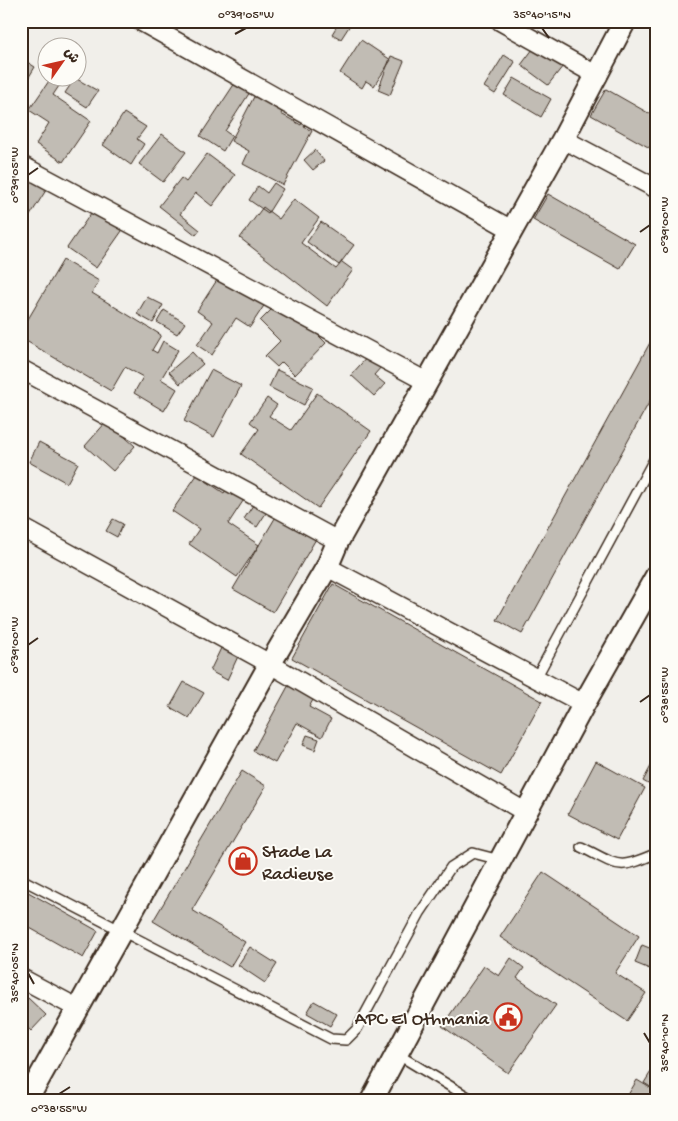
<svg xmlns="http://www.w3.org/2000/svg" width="678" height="1121" viewBox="0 0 678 1121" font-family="'Gochi Hand','Playpen Sans Arabic',sans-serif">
<rect width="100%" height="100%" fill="#f1efea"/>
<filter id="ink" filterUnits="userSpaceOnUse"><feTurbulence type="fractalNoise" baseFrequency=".02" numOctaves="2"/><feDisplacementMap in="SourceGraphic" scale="10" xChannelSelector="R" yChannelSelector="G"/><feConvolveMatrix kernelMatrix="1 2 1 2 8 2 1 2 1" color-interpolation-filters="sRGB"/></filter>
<g filter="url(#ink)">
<path fill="#c1bcb4" stroke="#3b2a1e" d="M340,21L352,22L341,39L332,34Z
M361,40L391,60L374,86L366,81L362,88L340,73Z
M536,45L563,66L548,85L521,65Z
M504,55L515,62L495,94L484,87Z
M391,56L404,61L390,95L378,90Z
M21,58L35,67L24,85L21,83Z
M51,78L61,83L53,95L91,121L63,162L36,144L49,123L29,110Z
M75,78L98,91L87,107L65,93Z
M514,78L551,99L541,117L504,95Z
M235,83L250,92L225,131L232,136L223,151L200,136Z
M606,89L657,118V152L591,115Z
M257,91L285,106L281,114L301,125L306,116L309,118L304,127L312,131L283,185L243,164L249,151L231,141Z
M124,113L146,127L137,139L144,144L131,165L103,145Z
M162,134L186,152L163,182L139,164Z
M315,150L324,161L313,170L304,160Z
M207,154L235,175L212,206L196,193L180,214L200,230L196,235L159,206L181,178L186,182Z
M21,174L48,187L26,222L21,219Z
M274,183L283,189L268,213L249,200L258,186L267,193Z
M548,194L635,244L620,269L533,220Z
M294,199L319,218L301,243L336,269L342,262L353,270L327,306L240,238L263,207L279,219Z
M100,200L129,221L96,268L67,248Z
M321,222L354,245L339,265L307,242Z
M63,260L99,281L92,293L161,335L152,350L157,353L163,341L178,350L161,379L177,389L164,411L134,393L143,377L125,367L111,391L21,338V331Z
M219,277L258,302L263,294L269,298L250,327L236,318L212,355L197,345L213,322L197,311Z
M147,297L163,305L153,323L137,314Z
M282,299L326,343L295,375L282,362L277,367L265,356L280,341L260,321Z
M164,310L185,323L177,334L157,322Z
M657,330V388L522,634L497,620Z
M192,352L203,364L180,384L169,372Z
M369,355L382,366L374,375L385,384L374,396L351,375Z
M211,370L241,386L214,437L184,421Z
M277,370L313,387L304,405L269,387Z
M317,393L371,431L318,508L241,454L259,429L250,422L267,398L277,405L269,416L291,430Z
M107,421L135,446L113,471L85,446Z
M39,442L78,463L67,483L29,462Z
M197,475L224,493L230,484L247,495L228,524L259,545L237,577L189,544L199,529L172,511Z
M255,502L268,510L257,527L244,519Z
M284,503L323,527L273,612L233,589Z
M113,519L123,524L117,537L106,531Z
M333,584L542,701L501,775L292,658Z
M223,644L240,652L227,680L210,671Z
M292,679L317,693L309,707L331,719L322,737L297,723L275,763L253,751Z
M184,682L204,693L189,718L170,707Z
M307,735L319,739L315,750L303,745Z
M657,755V789L643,781Z
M596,761L645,788L617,840L568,814Z
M242,771L266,786L192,910L245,942L230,967L153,921Z
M543,872L639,936L615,973L646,993L627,1021L500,937Z
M21,888L98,931L83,958L21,923Z
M642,945L657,951V972L635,963Z
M250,947L277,964L265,983L238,965Z
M511,958L524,968L517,978L556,1005L508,1073L442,1026L484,966L499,976Z
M28,998L46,1015L31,1031L21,1021V1004Z
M314,1001L337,1014L330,1026L307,1013Z
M21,1043L26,1046L21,1054Z
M657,1062V1091L644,1083Z
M637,1080L657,1092V1100H625Z"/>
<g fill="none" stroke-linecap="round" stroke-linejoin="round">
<g stroke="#3b2a1e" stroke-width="12">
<path id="service" d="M536,678L657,454
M581,847C620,866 616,871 657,853
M21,879L331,1039L346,1040L357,1029L420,913L451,867L473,853L500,860
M397,1054L473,1100"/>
</g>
<g stroke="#3b2a1e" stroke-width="21">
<path id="minor" d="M140,21L512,230
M500,21L598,76
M563,139L657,189
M21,165L427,382
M21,369L338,541
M21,527L270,664L527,813
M327,567L584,704
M21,978L77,1008"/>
</g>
<g stroke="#3b2a1e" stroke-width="25">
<path id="tertiary" d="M27,1100L270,664L327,567L338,541L563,139L625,21
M372,1100L584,704L657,575"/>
</g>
<use href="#service" stroke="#fdfcf7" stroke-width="9"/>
<use href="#minor" stroke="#fdfcf7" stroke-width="18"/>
<use href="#tertiary" stroke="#fdfcf7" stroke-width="21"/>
</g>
</g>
<path fill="none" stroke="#3b2a1e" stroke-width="2" d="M542,28L549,38M235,34L246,28M28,175L38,168M640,232L650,225M28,645L38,638M640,702L650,695M28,973L34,984M644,1033L650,1043M59,1094L70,1087"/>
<defs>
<g id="shop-ring" transform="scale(1.4375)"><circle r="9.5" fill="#fdfcf7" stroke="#c8321e" stroke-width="1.5"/><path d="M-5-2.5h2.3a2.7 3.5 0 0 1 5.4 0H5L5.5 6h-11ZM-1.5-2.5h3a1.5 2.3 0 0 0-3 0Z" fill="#c8321e"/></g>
<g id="civic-ring" transform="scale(1.4375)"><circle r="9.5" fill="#fdfcf7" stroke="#c8321e" stroke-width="1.5"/><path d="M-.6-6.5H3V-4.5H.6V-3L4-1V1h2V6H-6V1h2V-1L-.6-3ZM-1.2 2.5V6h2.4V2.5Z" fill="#c8321e"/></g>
</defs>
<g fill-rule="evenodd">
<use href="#shop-ring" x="243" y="861"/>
<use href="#civic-ring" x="508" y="1017"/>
</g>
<g text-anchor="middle" stroke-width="4" stroke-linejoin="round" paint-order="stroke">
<g font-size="19" fill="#3b2a1e" stroke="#fdfcf7" text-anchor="start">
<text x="262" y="857">Stade La<tspan x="262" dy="22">Radieuse</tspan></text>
<text x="489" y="1024" text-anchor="end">APC El Othmania</text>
</g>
</g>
<rect width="678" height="1121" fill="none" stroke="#fdfcf7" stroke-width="55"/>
<g transform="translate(62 62) rotate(56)"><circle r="24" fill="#fdfcf7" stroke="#afa8a0"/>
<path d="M0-4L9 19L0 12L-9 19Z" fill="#c8321e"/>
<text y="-8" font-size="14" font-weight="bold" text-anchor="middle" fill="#3b2a1e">ش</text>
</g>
<rect x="28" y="28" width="622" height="1066" fill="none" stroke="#3b2a1e" stroke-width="2"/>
<g font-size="12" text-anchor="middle" fill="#3b2a1e">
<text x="246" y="18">0°39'05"W</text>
<text x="542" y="18">35°40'15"N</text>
<text transform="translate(14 175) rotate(-90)" y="4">0°39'05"W</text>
<text transform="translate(664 225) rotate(-90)" y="4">0°39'00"W</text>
<text transform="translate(14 645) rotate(-90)" y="4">0°39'00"W</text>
<text transform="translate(664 695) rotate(-90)" y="4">0°38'55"W</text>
<text transform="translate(14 973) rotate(-90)" y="4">35°40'05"N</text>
<text transform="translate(664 1043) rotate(-90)" y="4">35°40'10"N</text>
<text x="59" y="1112">0°38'55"W</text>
</g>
</svg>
